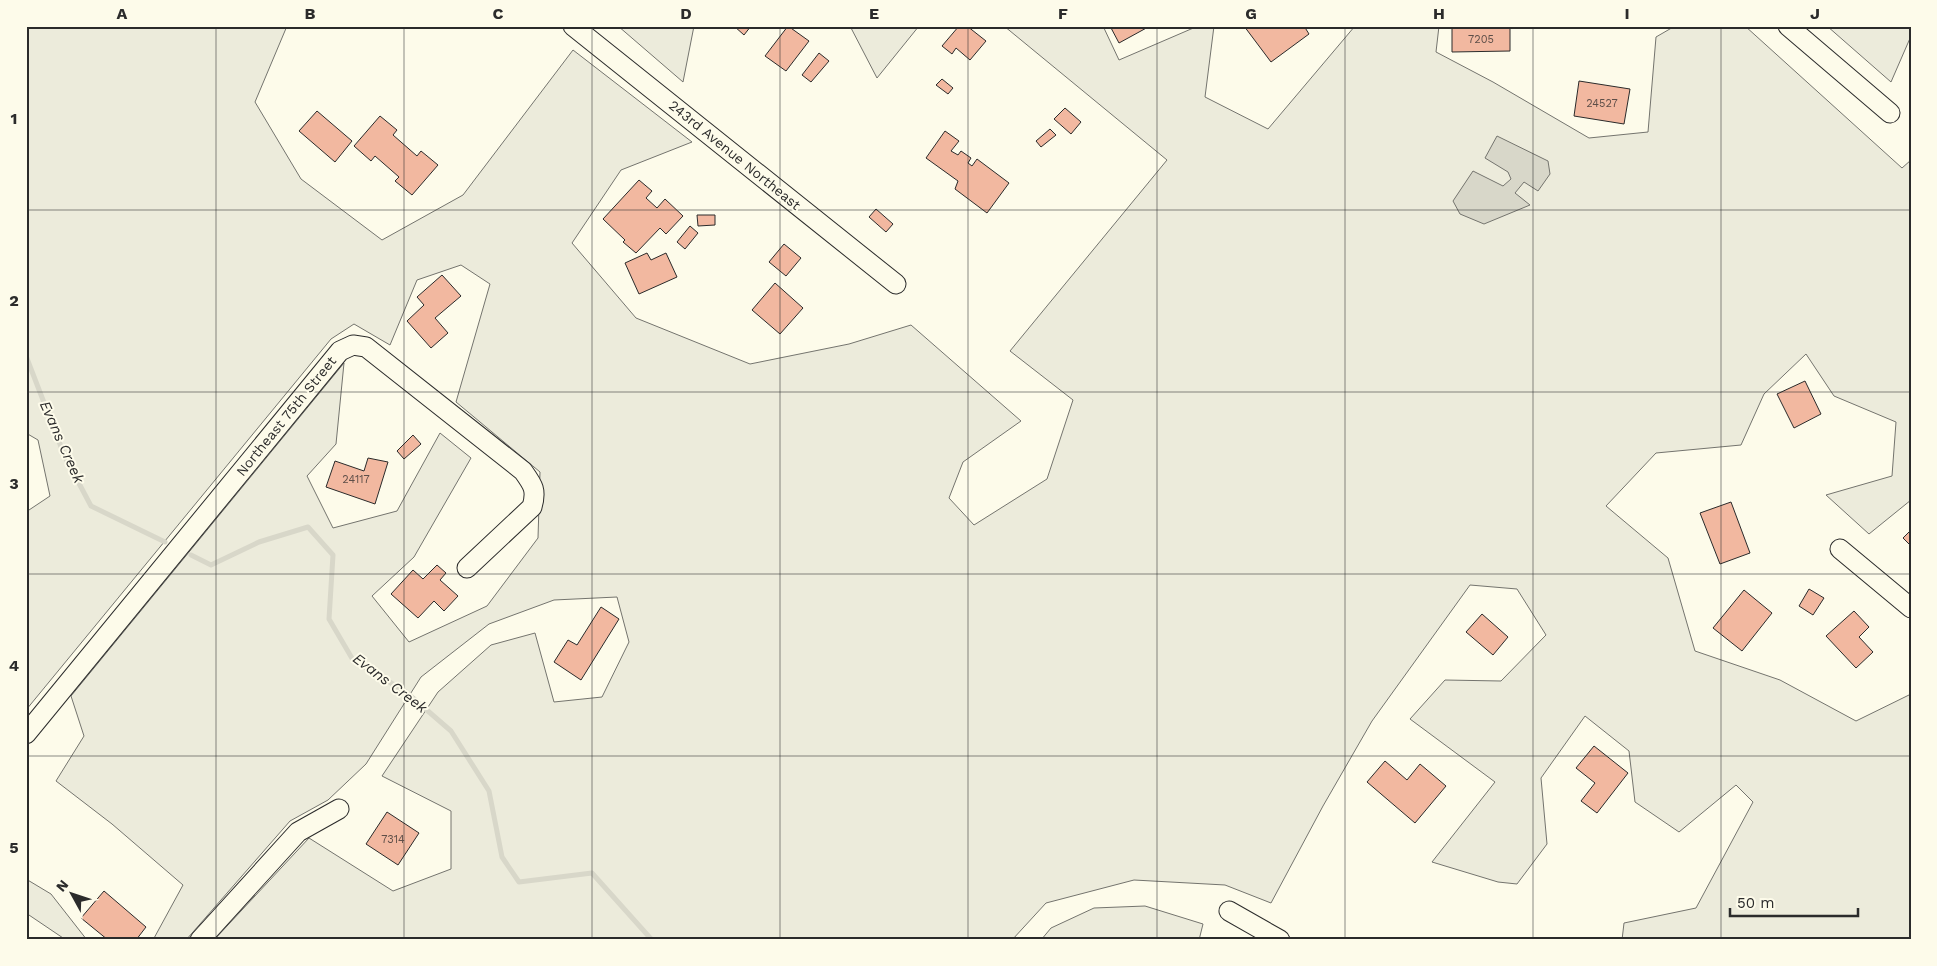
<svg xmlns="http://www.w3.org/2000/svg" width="1937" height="966" viewBox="0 0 1937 966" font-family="'Work Sans',sans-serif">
<rect width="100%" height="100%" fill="#fdfbea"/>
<path fill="#ecebdb" stroke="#74746e" d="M26,26H287L255,102L301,179L382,240L463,195L573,50L692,142L621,170L572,243L636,318L750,364L849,344L911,325L1021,421L963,462L949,498L974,525L1047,479L1073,400L1010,351L1167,160L1004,26H1103L1119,60L1198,26H1214L1205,97L1268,129L1355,26H1439L1436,52L1493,82L1589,138L1648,132L1656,37L1675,26H1745L1902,168L1911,160V500L1869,534L1826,495L1892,476L1896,422L1834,396L1806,354L1764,394L1741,445L1656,453L1606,506L1668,558L1695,651L1780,680L1856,721L1911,694V940H1622L1624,923L1696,908L1753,802L1736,785L1679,832L1635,802L1629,751L1585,716L1541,778L1547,844L1517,884L1498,882L1432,862L1495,782L1410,719L1445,680L1501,681L1546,635L1517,589L1470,585L1372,721L1323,806L1271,903L1225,885L1134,880L1046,903L1012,940H214L309,838L393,891L451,869V811L382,776L438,692L491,645L535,633L554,702L602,697L629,642L617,597L554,600L489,624L421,677L366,764L328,800L290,821L186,940H153L183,885L112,824L56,781L84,736L71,696L344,363L336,444L307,476L333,528L397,511L440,433L471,458L414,557L372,596L409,642L487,606L538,538L540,472L456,402L490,284L461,265L417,280L390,345L354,324L331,339L26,710V512L50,496L38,440L26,433Z
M618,26H694L683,82Z
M850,26H919L877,78Z
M1827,26H1911V36L1891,82Z
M26,879L51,894L87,940H66L26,913Z
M1145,906L1203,924L1199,940H1041L1051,928L1094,908Z"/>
<path fill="#d8d7c9" stroke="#74746e" d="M1497,136L1548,161L1550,174L1538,191L1524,182L1515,193L1530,205L1484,224L1460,214L1453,201L1473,171L1503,186L1511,179L1508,172L1485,158Z"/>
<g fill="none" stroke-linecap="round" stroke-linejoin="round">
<path stroke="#d8d7c9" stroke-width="5" d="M26,356L65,457L91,506L165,542
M191,555L211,565L259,542L308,527L333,555L329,619L353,660L406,692L451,731L489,791L502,857L519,882L592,873L652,940"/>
</g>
<path fill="#f2b8a0" stroke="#2b2b2b" d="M734,26H751L744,35Z
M788,26L809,41L786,71L765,56Z
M959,26H967L986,41L970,60L956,48L952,54L942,46Z
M1110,26H1150L1119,43Z
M1244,26H1304L1309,34L1271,62Z
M1452,26H1510V51L1452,52Z
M819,53L829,61L811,82L802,75Z
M942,79L953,88L948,94L936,85Z
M1579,81L1630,89L1624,124L1574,116Z
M1065,108L1081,122L1071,134L1054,119Z
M317,111L352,141L335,162L299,131Z
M380,116L397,130L393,135L417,156L421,151L438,165L412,195L395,181L399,177L375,156L371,161L354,146Z
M1050,129L1056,135L1041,147L1036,141Z
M945,131L959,141L951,151L958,155L961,151L971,158L968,163L972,166L977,159L1009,183L987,213L955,189L958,181L926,158Z
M639,180L652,191L646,198L657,208L665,199L683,216L666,234L660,228L636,253L623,242L625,240L603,219Z
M876,209L893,224L886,232L869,217Z
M697,215H715V225L698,226Z
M690,226L698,233L685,249L677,242Z
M784,244L801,258L786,276L769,262Z
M647,253L651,260L666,253L677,277L639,294L625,263Z
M442,275L461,296L435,318L448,333L431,348L407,321L424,305L417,297Z
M775,283L803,308L780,334L752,310Z
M1805,381L1821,414L1794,428L1777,394Z
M413,435L421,444L404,459L397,451Z
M368,458L388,462L375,504L326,487L335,461L364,471Z
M1731,502L1750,553L1720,564L1700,513Z
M1911,530V546L1903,538Z
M437,565L446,573L440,580L458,596L444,611L434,601L418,618L391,594L413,570L423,579Z
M1809,589L1824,598L1813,615L1799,606Z
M1744,590L1772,613L1742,651L1713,628Z
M601,607L619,619L581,680L554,662L568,640L577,645Z
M1854,611L1869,627L1859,637L1873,652L1856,668L1826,636Z
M1482,614L1508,637L1493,655L1466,632Z
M1594,746L1628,773L1597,813L1581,801L1595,783L1576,768Z
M1385,761L1407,780L1420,764L1446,786L1415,823L1367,782Z
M387,812L419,833L398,865L366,844Z
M104,891L146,927L136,940H108L81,918Z"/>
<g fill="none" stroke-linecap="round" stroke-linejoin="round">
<g stroke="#2b2b2b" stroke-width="21">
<path id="minor" d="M573,26L896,284
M1788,26L1890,113
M1840,549L1911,608
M26,734L340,351L353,345L366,347L523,471C533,485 537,490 532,507L467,568
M1229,911L1280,940
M200,940L298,832L339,809"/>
</g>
<use href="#minor" stroke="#fdfbea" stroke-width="19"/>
</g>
<path fill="none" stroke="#2b2b2b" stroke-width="1" stroke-opacity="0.55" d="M216,26V940M404,26V940M592,26V940M780,26V940M968,26V940M1157,26V940M1345,26V940M1533,26V940M1721,26V940M26,210H1911M26,392H1911M26,574H1911M26,756H1911"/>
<g text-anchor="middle" stroke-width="4" stroke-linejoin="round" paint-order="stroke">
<g font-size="11" fill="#5d4e48">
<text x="1481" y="43">7205</text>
<text x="1602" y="107">24527</text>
<text x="356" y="483">24117</text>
<text x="393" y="843">7314</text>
</g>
<g font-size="14" fill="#2b2b2b" stroke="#fdfbea">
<text transform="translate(735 155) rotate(39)" y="5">243rd Avenue Northeast</text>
<text transform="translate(286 416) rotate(-51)" y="5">Northeast 75th Street</text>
</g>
<g font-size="15" font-style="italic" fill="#2b2b2b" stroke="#fdfbea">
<text transform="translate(62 442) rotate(66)" y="5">Evans Creek</text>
<text transform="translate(390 683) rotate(37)" y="5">Evans Creek</text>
</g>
</g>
<rect width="1937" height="966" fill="none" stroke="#fdfbea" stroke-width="55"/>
<g transform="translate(72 894) rotate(310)" stroke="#fdfbea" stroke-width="4" paint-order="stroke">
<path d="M0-4L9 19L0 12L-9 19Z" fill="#2b2b2b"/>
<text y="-8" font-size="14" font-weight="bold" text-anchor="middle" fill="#2b2b2b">N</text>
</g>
<path d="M1730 908v8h128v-8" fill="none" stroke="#2b2b2b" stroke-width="2.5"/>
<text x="1737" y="908" font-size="15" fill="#2b2b2b" stroke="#fdfbea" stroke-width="4" paint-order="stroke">50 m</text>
<rect x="28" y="28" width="1882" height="910" fill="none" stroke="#2b2b2b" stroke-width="2"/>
<g font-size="16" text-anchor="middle" font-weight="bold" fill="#2b2b2b">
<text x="122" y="19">A</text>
<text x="310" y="19">B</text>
<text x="498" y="19">C</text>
<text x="686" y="19">D</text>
<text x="874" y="19">E</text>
<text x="1063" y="19">F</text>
<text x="1251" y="19">G</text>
<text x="1439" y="19">H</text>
<text x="1627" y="19">I</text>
<text x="1815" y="19">J</text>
<text x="14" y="124">1</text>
<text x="14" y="306">2</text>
<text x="14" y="489">3</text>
<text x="14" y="671">4</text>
<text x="14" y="853">5</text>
</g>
</svg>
